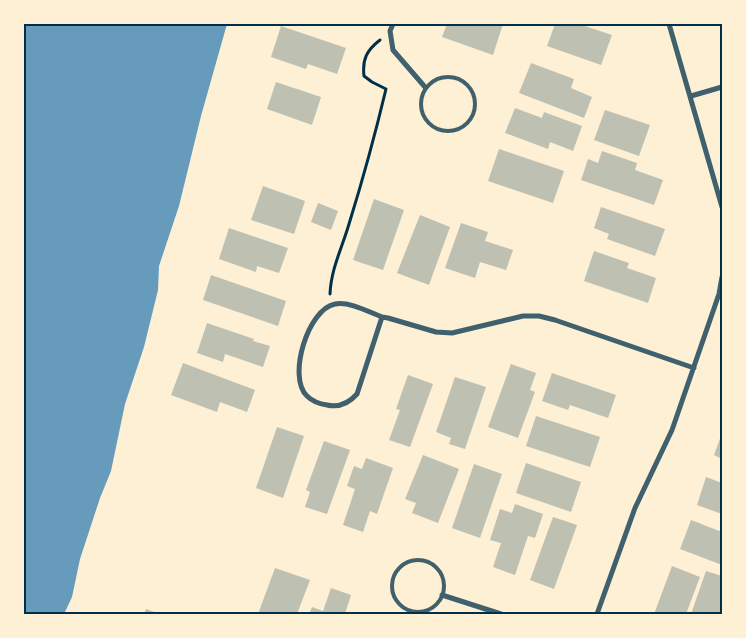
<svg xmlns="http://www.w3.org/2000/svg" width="746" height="638" viewBox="0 0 746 638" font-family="Bitter,serif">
<rect width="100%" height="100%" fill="#fdf0d5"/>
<path fill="#669bbc" d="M24,24H227L201,116L179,206L159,266L158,290L144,347L125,404L111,471L100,498L80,559L72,597L64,614H24Z"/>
<path fill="#bec0b2" d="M447,24H503L493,55L442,37Z
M555,24H579L612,35L601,65L547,46Z
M281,26L346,48L337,74L308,64L306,69L271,57Z
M531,63L574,79L571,88L592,97L584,118L519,93Z
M276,82L321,97L312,125L267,109Z
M515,108L542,118L544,112L582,126L573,151L550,142L548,149L505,133Z
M605,110L650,125L639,156L594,140Z
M499,149L564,171L553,203L488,181Z
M602,151L637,163L635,170L663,180L654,205L581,180L588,159L598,163Z
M263,186L305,201L294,234L251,220Z
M374,199L404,210L383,270L353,260Z
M318,203L338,211L331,230L311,222Z
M601,207L665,229L655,256L607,239L609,234L594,228Z
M420,215L450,227L429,285L397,273Z
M461,223L488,232L485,241L513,250L506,270L480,262L475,278L445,268Z
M229,228L288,248L279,273L257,266L256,272L219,259Z
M594,251L629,263L627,268L656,278L648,303L584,281Z
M211,275L286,301L278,326L203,300Z
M207,323L254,339L253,341L270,346L263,367L225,354L223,362L197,353Z
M183,363L255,390L247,412L220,402L217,412L171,395Z
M511,364L536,373L530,390L535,392L518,438L488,427Z
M552,373L616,395L608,418L570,405L568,410L542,401Z
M408,375L433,384L410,447L389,440L400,410L396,409Z
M455,377L486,387L465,449L449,444L451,438L436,432Z
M536,416L600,437L590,467L526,446Z
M277,427L304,436L283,498L256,488Z
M722,433V459L714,455Z
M324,441L350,450L327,514L305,507L310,492L306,490Z
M423,455L459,469L438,523L412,513L416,503L405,499Z
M366,458L393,468L377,514L370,511L363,532L343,525L355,489L347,486L354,466L362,469Z
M526,463L581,482L571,512L516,493Z
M474,464L502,474L480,538L452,528Z
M706,477L722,483V514L697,505Z
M515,504L543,514L535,538L528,536L515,575L493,567L501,543L490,540L500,509L512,513Z
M553,517L577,525L554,589L530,580Z
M691,520L722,532V565L680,549Z
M672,566L700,577L686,614H654Z
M275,568L310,580L297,614H258Z
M706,571L722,576V614H691Z
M331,588L351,595L345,614H309L312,607L323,611Z
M146,609L160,614H144Z"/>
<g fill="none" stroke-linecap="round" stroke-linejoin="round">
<path stroke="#003049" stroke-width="3" d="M330,294C331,269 342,248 349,224C363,179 375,135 386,89L372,82L364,76C362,59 367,50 380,40"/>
<path stroke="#3f606c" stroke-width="4" d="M421 104a27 27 0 1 1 54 0a27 27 0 1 1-54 0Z
M392 586a26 26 0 1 1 52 0a26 26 0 1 1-52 0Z"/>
<path stroke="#3f606c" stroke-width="5" d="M393,24L390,31L393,50L425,87
M669,24L722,207
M691,96L722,87
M382,317L357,394C349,403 340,408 327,405C320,404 312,401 307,396C287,377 308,309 335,304C349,301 369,312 382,317L388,318L436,332L452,333L523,316H539L555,320L694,368
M442,595L501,614
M597,614L635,508L672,430L719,294L722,277"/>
</g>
<rect width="746" height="638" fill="none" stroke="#fdf0d5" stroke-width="50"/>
<rect x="25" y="25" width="696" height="588" fill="none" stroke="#003049" stroke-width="2"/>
</svg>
